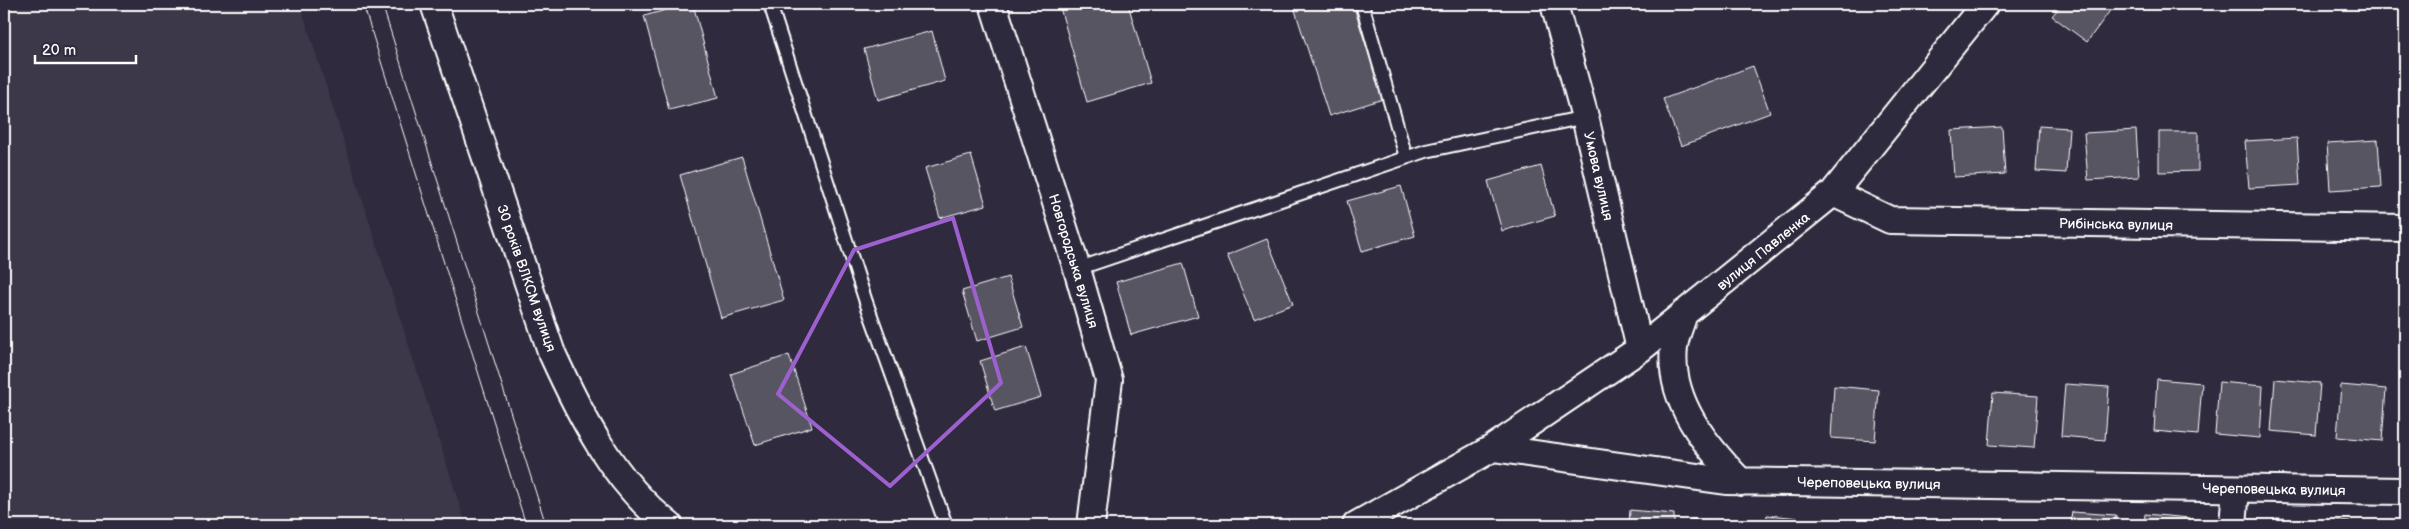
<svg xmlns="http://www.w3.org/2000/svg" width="2409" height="529" viewBox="0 0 2409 529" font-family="'Balsamiq Sans',sans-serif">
<rect width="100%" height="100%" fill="#2f2a3d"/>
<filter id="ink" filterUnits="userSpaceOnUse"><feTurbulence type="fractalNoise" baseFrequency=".02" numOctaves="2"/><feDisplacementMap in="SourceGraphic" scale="10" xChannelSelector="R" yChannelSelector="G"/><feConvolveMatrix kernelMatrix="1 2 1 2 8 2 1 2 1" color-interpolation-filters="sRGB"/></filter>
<g filter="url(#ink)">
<path fill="#3c3749" d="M4,4H300L466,525H4Z"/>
<path fill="#595564" stroke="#fff" d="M688,4H693L718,98L669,110L644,16Z
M1059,4H1128L1151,83L1087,102Z
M1293,4H1353L1383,99L1329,116Z
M2062,4H2112L2114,5L2087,42L2052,16Z
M932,31L945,81L878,100L864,49Z
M1753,66L1770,113L1681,146L1663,99Z
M2039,126L2069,128L2066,173L2036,171Z
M2002,127L2005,174L1954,177L1951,130Z
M2136,130L2139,177L2088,180L2084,133Z
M2159,132H2198V171L2159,172Z
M2297,138L2300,185L2249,188L2245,141Z
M2378,140L2381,187L2330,190L2327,143Z
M971,155L986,205L940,218L925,168Z
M742,157L784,300L721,318L680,175Z
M1541,166L1555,216L1502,231L1488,181Z
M1401,186L1415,236L1362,251L1347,201Z
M1267,239L1293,304L1254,319L1227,255Z
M1183,263L1198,316L1131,335L1116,282Z
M1008,277L1023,327L977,341L962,291Z
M1026,347L1041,397L995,411L980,361Z
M789,355L812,427L755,445L731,374Z
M2157,379L2202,383L2198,435L2154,431Z
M2275,379L2320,383L2316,435L2271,431Z
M2219,382L2263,386L2260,438L2215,434Z
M2065,384L2109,387L2105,440L2061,436Z
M2341,385L2386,389L2382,441L2337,437Z
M1834,386L1879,390L1875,441L1831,438Z
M1993,393L2038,396L2034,448L1989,445Z
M1630,510L1674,514V525H1629Z
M2072,512L2116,515L2115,525H2070Z
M2145,514L2190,518L2189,525H2144Z
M1767,515L1812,519L1811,525H1766Z
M2276,518L2326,521V525H2276Z
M1691,519L1736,522V525H1691Z
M1931,521L1975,525H1930Z
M2337,521L2389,525H2337Z
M1841,523L1867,525H1841Z"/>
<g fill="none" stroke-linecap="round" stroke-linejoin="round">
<g stroke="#fff" stroke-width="16">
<path id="service" d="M770,4L866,302L946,525
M1362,4L1406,157
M1077,269L1426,151L1585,117"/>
</g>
<g stroke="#fff" stroke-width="30">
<path id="minor" d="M434,4L551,351C580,415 613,481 669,525
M993,4L1077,269L1109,380L1091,525
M1554,4L1585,117L1640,349
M1833,193L1890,220L2405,228
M1684,313C1681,324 1675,336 1674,347C1668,401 1706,446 1741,482
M1493,448L1726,481L2405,491
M1356,525L1493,448L1640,349L1833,193L1985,4
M2233,525L2236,489"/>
</g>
<use href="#service" stroke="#2f2a3d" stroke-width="12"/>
<use href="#minor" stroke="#2f2a3d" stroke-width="26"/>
<path stroke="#fff" stroke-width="1" d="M363,4L526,525
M382,4L546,525"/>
</g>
</g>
<path fill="none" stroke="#9c61cf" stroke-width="4" stroke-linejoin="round" d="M953,218L1001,383L890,486L778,394L854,250Z"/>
<g text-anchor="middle" stroke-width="5" stroke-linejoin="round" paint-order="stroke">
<g font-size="14" fill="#fff" stroke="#2f2a3d">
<text transform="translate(1599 176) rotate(77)" y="5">Умова вулиця</text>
<text transform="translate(2116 224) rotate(1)" y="5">Рибінська вулиця</text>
<text transform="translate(1763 251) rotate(-39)" y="5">вулиця Павленка</text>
<text transform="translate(1074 261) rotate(73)" y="5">Новгородська вулиця</text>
<text transform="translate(527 278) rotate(71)" y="5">30 років ВЛКСМ вулиця</text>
<text transform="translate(1869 483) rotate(1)" y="5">Череповецька вулиця</text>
<text transform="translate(2274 489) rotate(1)" y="5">Череповецька вулиця</text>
</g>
</g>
<rect width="2409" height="529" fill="none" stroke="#2f2a3d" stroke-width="20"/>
<rect x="10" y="10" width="2389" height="509" fill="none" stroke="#fff" stroke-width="2" filter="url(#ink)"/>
<path d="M35 55v8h101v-8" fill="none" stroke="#ffffff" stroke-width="2.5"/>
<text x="42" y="55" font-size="15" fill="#ffffff" stroke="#2f2a3d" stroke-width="4" paint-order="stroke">20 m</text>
</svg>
